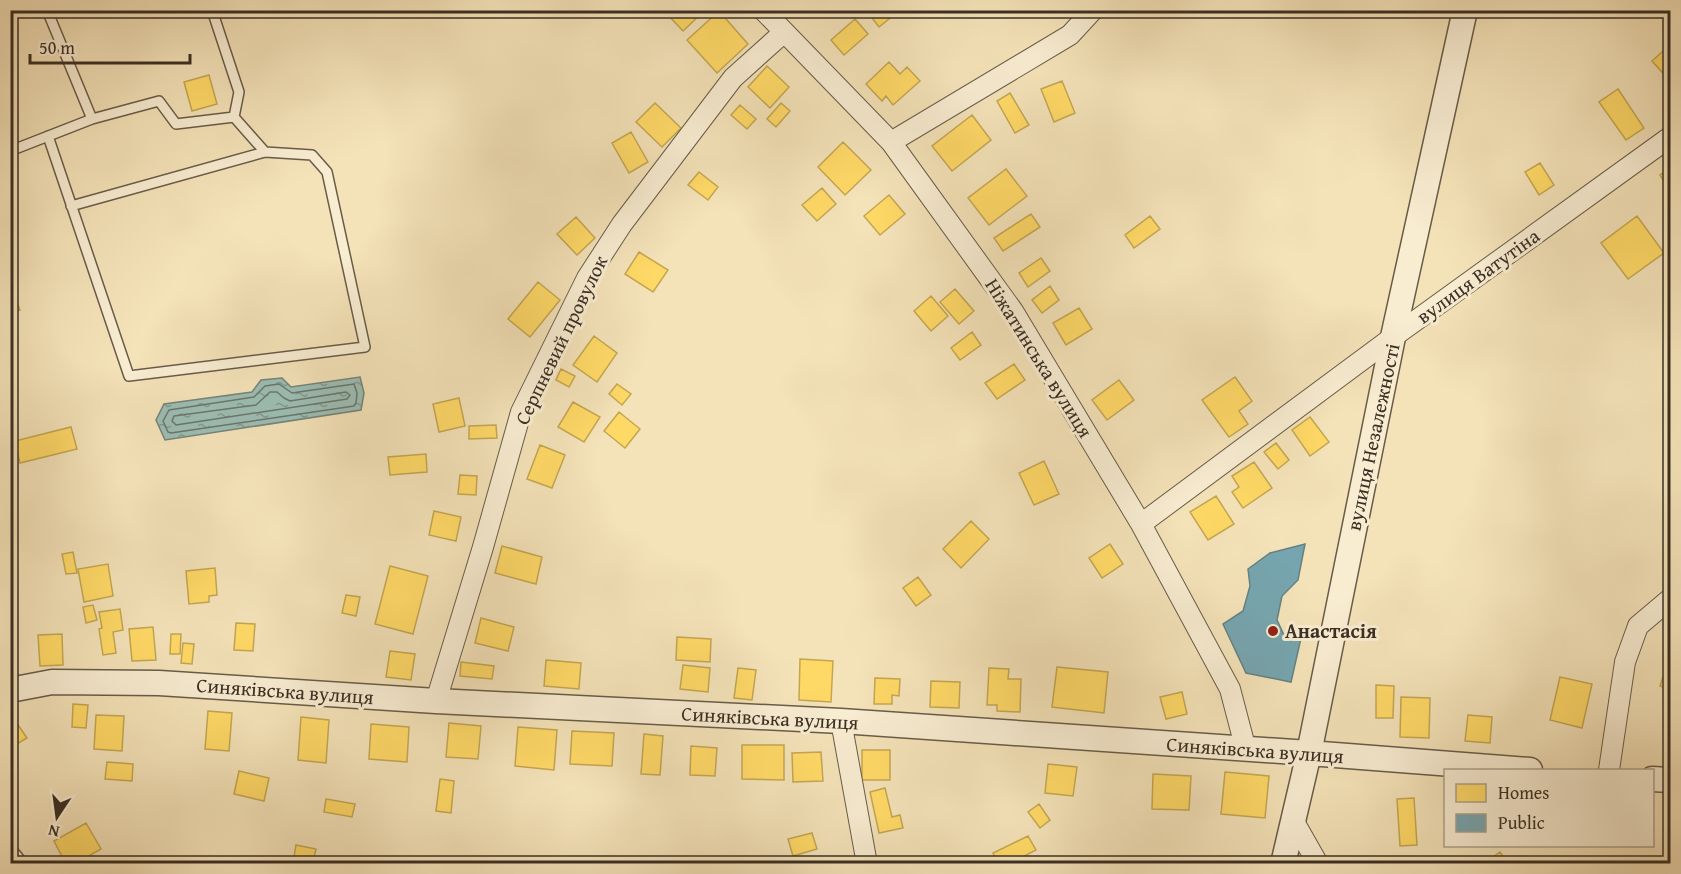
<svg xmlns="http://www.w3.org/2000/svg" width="1681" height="874" viewBox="0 0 1681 874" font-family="'Gentium Book Plus',serif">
<defs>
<pattern id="water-ripples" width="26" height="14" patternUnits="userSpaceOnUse" patternTransform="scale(1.5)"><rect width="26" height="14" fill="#9cbdb4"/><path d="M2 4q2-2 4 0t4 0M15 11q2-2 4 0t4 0" fill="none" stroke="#809a92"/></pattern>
</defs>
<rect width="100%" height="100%" fill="#f4e2b8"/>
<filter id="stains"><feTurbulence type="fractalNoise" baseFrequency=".00333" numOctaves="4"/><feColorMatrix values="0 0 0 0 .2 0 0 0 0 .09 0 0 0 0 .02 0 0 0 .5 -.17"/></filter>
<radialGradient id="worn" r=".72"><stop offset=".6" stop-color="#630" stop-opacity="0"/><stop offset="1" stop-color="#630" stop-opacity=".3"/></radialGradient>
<path fill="url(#water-ripples)" stroke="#75847a" stroke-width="1.5" d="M360,377L364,393L361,410L165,440L156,420L164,404L252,392L261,380L282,378L291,387Z"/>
<path fill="#ffd966" stroke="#c4a652" stroke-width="1.5" d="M673,10H705L683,31L668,15Z
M866,10H900L879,27Z
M719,11L748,44L717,73L687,40Z
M855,19L868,34L844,55L831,40Z
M1670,45V81L1652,61Z
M889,62L900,74L907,67L920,81L893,105L886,96L882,101L866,84Z
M767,66L789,87L770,108L748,87Z
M209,75L217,104L192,111L184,82Z
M1062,81L1075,113L1054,122L1041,89Z
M1618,89L1644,128L1626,140L1599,102Z
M1010,93L1029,125L1015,133L997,101Z
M655,103L681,128L662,147L636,122Z
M781,103L790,111L776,127L767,119Z
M740,105L756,119L747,129L731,115Z
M972,115L991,140L952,171L932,146Z
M631,132L648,162L629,173L612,143Z
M843,142L871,170L845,195L818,167Z
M1540,163L1554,185L1539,195L1525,172Z
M1670,168V191L1660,175Z
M1006,169L1027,196L989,225L968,198Z
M699,172L718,187L708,200L688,185Z
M822,188L836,204L817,221L802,205Z
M889,195L905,214L880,235L864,216Z
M1031,214L1040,227L1003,251L994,238Z
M1150,216L1160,229L1134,248L1125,235Z
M1637,216L1664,253L1628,279L1601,243Z
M576,217L595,238L577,255L557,234Z
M639,252L668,270L653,292L625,274Z
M1041,258L1050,271L1028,287L1019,273Z
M538,282L560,300L530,337L508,319Z
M10,286L20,310L10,314Z
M1050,286L1059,300L1042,313L1032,300Z
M955,289L974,311L959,324L940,302Z
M931,296L948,316L931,331L914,311Z
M1079,308L1092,329L1066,345L1053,323Z
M972,332L981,345L960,360L951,348Z
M594,336L617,353L597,382L573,365Z
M1014,364L1025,380L997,399L985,383Z
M561,369L575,376L569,387L556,380Z
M1235,377L1252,401L1239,411L1248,424L1229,437L1202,400Z
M1119,380L1134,400L1107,420L1092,400Z
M617,384L631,394L622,405L609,394Z
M459,398L465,426L439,432L433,404Z
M573,402L600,417L584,442L558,427Z
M619,412L640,429L625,448L604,431Z
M1310,417L1329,442L1310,456L1292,430Z
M496,425L497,438L469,439V426Z
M71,427L77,449L20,463L15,441Z
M1276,443L1289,460L1278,469L1264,452Z
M540,445L565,455L552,488L527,479Z
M426,454L427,472L390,475L388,457Z
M1044,461L1059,494L1034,505L1019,473Z
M1254,462L1272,488L1243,508L1232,492L1239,487L1232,476Z
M460,475L477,476L476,495L458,494Z
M1216,496L1234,524L1208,540L1190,512Z
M434,511L461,517L456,541L429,535Z
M971,521L989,539L961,568L943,549Z
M1110,544L1123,564L1102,578L1089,558Z
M502,546L542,557L536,584L495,573Z
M73,552L77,573L66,574L62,554Z
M108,564L113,596L84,602L78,569Z
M390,566L428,576L413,634L375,624Z
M215,568L217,595L209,596V602L189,604L186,571Z
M918,577L931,595L916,606L903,588Z
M346,595L360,597L356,616L342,613Z
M93,605L97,620L86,623L83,607Z
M120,609L123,630L113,632L116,653L103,655L99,629L102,628L99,612Z
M481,618L514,627L508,651L475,643Z
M236,623L255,624L253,651L234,650Z
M153,627L156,660L132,661L129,629Z
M62,634L63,665L40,666L38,635Z
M171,634H181L180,654H170Z
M677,637L711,639L710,662L676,660Z
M183,643L194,644L192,664L181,663Z
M390,651L415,654L411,680L386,677Z
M800,659L833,661L831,702L799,700Z
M546,660L581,663L579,689L544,686Z
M461,662L494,666L492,679L460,676Z
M683,665L710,668L708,692L680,689Z
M1057,667L1108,672L1104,713L1052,707Z
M1666,667L1670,669V689L1660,686Z
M738,668L756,670L752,700L734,698Z
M989,668L1009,669L1008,679H1021L1020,712L997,711V705H987Z
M1560,677L1592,684L1582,728L1550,720Z
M875,678L900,679L899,696L892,695V704H874Z
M931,681L960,682L959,708L930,707Z
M1376,685L1394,686L1393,718H1376Z
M1182,692L1187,714L1166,719L1160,697Z
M1401,697L1430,698L1429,738L1400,737Z
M73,704L88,705L86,728L72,727Z
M208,711L232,713L229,751L205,749Z
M10,713L27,738L10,748Z
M96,715L124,716L122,751L94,749Z
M1468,715L1492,717L1490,743L1465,741Z
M301,717L329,720L326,763L298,760Z
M449,723L481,726L478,759L446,757Z
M371,724L409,727L407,762L369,759Z
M518,727L557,730L554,770L515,766Z
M572,731L614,733L612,766L570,764Z
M644,734L663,736L660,775L641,774Z
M742,745H784V780L742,779Z
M691,746L717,748L715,776L690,775Z
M862,750H890V780H862Z
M821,752L823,781L793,782L792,753Z
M107,762L133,764L132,781L105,779Z
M1048,764L1077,767L1073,796L1045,793Z
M239,771L269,778L264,801L234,794Z
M1225,772L1269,776L1265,818L1221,814Z
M1153,774L1191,776L1189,810L1152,809Z
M440,779L454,781L451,813L436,811Z
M885,788L892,817L900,815L903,828L879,833L870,792Z
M1414,798L1417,845L1400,846L1397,799Z
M326,799L355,804L352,817L324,812Z
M1039,804L1050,820L1040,828L1028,812Z
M86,823L101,849L75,864H66L54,841Z
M812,833L817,849L793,856L788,839Z
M1028,836L1036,850L1009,864H998L993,853Z
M296,845L316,849L313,861L294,857Z
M1500,852L1508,864H1483Z"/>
<path fill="#76a5af" stroke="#648285" stroke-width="1.5" d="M1305,544L1298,580L1282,596L1277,620L1284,635L1301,638L1291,682L1246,673L1223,624L1243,611L1250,586L1248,569L1270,553Z"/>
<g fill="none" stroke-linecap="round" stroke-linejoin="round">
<path stroke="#6b766c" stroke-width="1.5" d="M279,384L292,393L354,384L357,393L356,403L354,406L171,433L168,432L163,421L169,410L254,397L265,386Z
M270,392H277L284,398L290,401L346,392L350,395L347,399L176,425L172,421L174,416L256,405Z"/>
<g stroke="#685c49" stroke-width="12">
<path id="service" d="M47,10L92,119
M212,10L239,92L234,117
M48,136L129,376L365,347L327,172L312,155L265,152L71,206
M10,151L92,119L159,101L176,124L234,117L265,152"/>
</g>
<g stroke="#685c49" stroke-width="22">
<path id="minor" d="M763,10L891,142L1013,311L1141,524L1230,689L1246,750
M891,142L1070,35L1093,10
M1141,524L1393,337L1670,137
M436,701L483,547L521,412L587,278L622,224L733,78L783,33
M841,721L867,864
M1609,770L1625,662L1638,626L1670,599
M1293,820L1318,864"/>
</g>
<g stroke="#685c49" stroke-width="27">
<path id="tertiary" d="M10,690L52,682L159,683L436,701L841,721L1309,753L1530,770
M1652,779L1670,780
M10,859L14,864
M1283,864L1309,753L1393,337L1465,10"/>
</g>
<use href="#service" stroke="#f8ecd1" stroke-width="9"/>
<use href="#minor" stroke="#f8ecd1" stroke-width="20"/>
<use href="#tertiary" stroke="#f8ecd1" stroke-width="24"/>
</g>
<circle fill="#8f2418" stroke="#f8ecd1" stroke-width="2" cx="1273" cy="631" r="6"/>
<g text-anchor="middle" stroke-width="6" stroke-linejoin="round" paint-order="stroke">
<g font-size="20" fill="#3a2f24" stroke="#f8ecd1">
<text transform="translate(1478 276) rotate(-36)" y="7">вулиця Ватутіна</text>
<text transform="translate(561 340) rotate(-64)" y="7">Серпневий провулок</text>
<text transform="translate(1039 358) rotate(58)" y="7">Ніжатинська вулиця</text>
<text transform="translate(1373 437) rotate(-78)" y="7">вулиця Незалежності</text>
<text transform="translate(285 691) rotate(4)" y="7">Синяківська вулиця</text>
<text transform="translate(770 718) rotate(3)" y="7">Синяківська вулиця</text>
<text transform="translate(1255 750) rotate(4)" y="7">Синяківська вулиця</text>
</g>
<g font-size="20" font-weight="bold" fill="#3a2f24" stroke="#f8ecd1" text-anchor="start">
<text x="1285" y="638">Анастасія</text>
</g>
</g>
<rect width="1681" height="874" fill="none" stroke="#f4e2b8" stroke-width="36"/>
<rect x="12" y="12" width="1657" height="850" fill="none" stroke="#3a2f24" stroke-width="3"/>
<rect x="18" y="18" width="1645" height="838" fill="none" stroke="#3a2f24" stroke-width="1.5"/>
<rect x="1444" y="769" width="210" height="78" fill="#f8ecd1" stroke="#aca08c" stroke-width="1.5"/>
<rect x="1456" y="784" width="30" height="18" fill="#ffd966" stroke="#aca08c" stroke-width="1.5"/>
<text x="1498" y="799" font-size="18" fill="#3a2f24">Homes</text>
<rect x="1456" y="814" width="30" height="18" fill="#76a5af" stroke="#aca08c" stroke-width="1.5"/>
<text x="1498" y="829" font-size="18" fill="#3a2f24">Public</text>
<g transform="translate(57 817) rotate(193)" stroke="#f8ecd1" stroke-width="4.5" paint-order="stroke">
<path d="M0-4.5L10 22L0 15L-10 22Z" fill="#3a2f24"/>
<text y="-9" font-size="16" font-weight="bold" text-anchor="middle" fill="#3a2f24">N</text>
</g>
<path d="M30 54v9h160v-9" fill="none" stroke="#3a2f24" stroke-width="3"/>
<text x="39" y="54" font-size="18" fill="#3a2f24" stroke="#f8ecd1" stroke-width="4.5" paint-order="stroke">50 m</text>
<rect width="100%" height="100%" filter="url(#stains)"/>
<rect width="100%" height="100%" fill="url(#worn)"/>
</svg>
